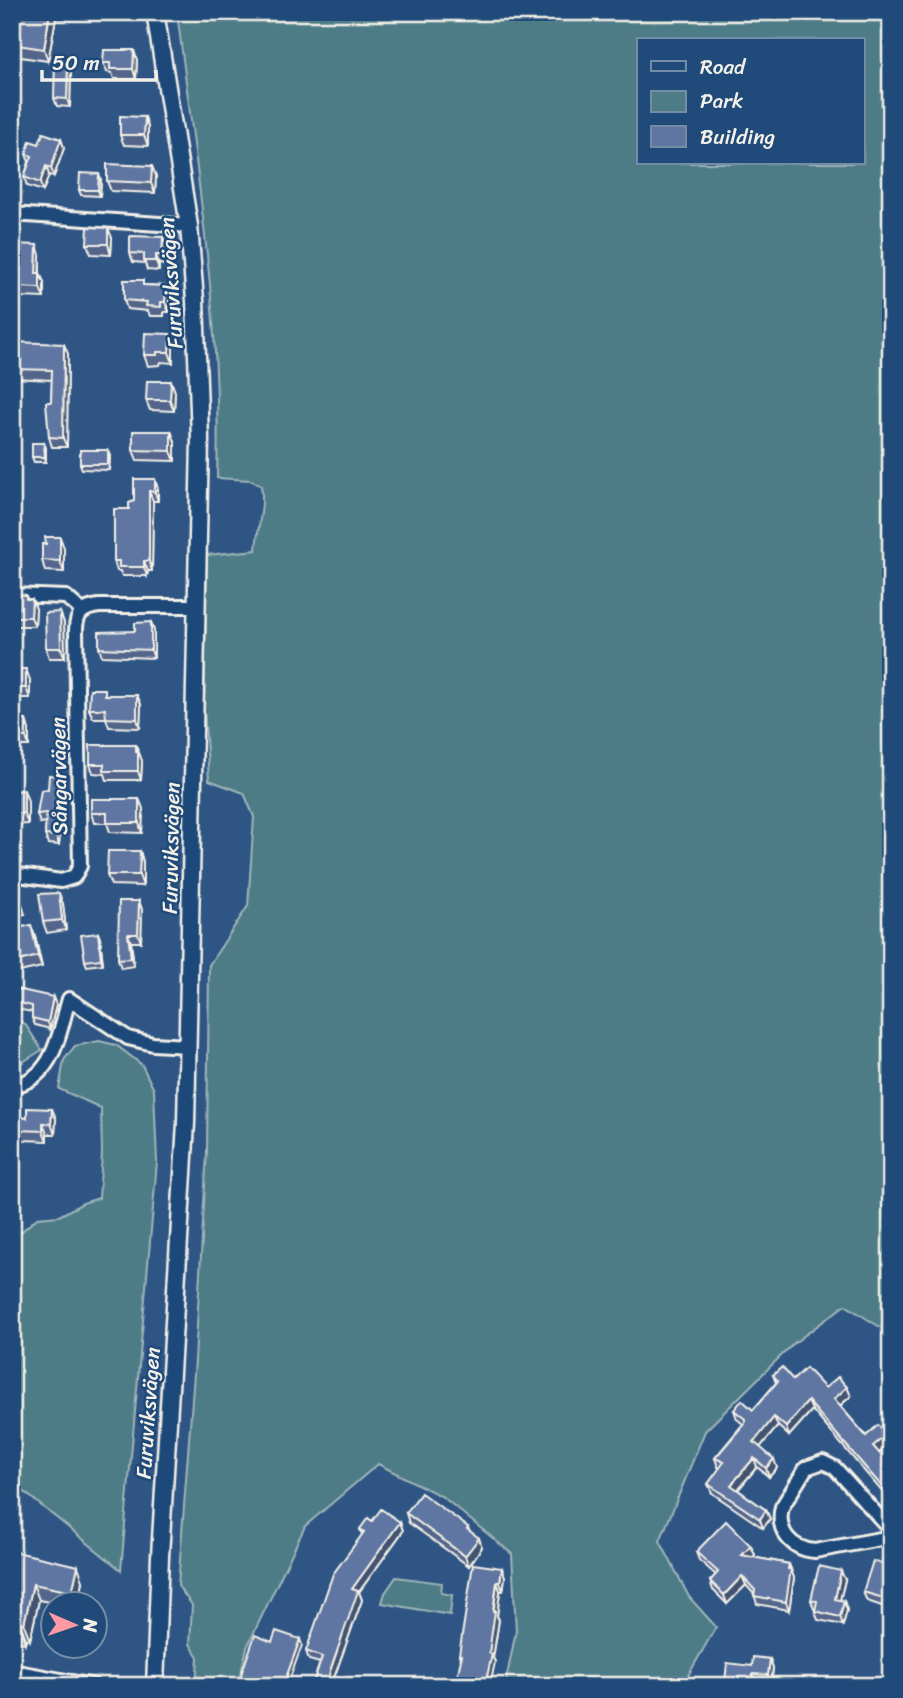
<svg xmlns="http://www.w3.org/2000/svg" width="903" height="1698" viewBox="0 0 903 1698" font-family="Sriracha,sans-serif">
<rect width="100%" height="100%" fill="#2f5585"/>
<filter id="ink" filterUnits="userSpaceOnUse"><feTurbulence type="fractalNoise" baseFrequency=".0143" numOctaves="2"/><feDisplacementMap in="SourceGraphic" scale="14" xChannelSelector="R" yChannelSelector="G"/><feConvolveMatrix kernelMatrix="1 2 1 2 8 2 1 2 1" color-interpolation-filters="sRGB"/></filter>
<g filter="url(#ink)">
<path fill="#4d7c87" stroke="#a0b6b8" stroke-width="2" fill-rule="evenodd" d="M177,12H891V1334L845,1305L793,1344L705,1431L660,1541L689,1597L716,1627L682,1686H505L516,1631L512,1554L443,1497L378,1464L305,1526L247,1647L238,1686H196L198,1657L190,1644L192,1605L178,1586L195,1360L207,1151L209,965L248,906L254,817L244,793L209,780L204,710L207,555L256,550C257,531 265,503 261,486L251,480L217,478C222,323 196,166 177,12ZM639,40H863V163H639Z
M12,1017L25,1024L42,1050L13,1068Z
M99,1041L116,1045L142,1065L154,1090L157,1162L121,1570L12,1482V1240L37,1218L59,1216L83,1203L99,1198L102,1153L101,1108L59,1089L64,1060L75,1046Z
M396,1577L442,1583L441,1593L452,1595L450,1615L382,1603L385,1593Z"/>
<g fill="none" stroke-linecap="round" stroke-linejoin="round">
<g stroke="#f4f1e8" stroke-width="18">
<path id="street" d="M12,21L15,12
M12,214L189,226
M12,595L66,597L82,611
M12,874L61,881L74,877L80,866L76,630C76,614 83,608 99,606H196
M12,1086C54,1079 59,1033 69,999L128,1038L153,1044L189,1046
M891,1530L835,1468L823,1462L806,1468L782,1507C776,1531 791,1549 815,1551L891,1537
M12,1671L94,1686"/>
</g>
<g stroke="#f4f1e8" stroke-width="21">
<path id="secondary" d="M155,1686L160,1556L186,1123L200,439L195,300L189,226L155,12"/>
</g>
<use href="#street" stroke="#1f4a7a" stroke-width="12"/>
<use href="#secondary" stroke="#1f4a7a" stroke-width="16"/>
</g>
<path fill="#52658b" stroke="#f4f1e8" stroke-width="2" d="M22,12H72V19L56,18L48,61L21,57L17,45Z
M137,60L136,79H114L112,73L107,72L103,63Z
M71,68L70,107L57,106L54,98Z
M145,117L148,127V146L124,145L120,135Z
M61,139L64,148L54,176L49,175L43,191L27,186L24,177L29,162L26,154L39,144Z
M156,176L155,193L111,191L107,181Z
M101,179L100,196L81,195L79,190Z
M163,237L166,246L165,265L159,264V271L147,270L145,263L133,262L130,253Z
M112,238L111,255L91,254L87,244Z
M12,244L40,255V273L44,283V298L21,297L17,284H12Z
M145,285L166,286L169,295V312H164V316H150L148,311L127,309L124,300Z
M173,344V363L161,362L160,365L148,366L144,355Z
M12,349L68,354L67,447H52L49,437L52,380L12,378Z
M171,381L175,392L174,411L150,410L146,400Z
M171,431L175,442V461L137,460L133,450Z
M44,443L46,448V462H34L32,457Z
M108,450L110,456L109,470L82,469L80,464Z
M134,479L158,489V501H153L152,571H148L147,576H122L120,571H117L114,561L129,509L134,501Z
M12,523H15L19,533L18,550H12Z
M64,548V572L45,571L42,560Z
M12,594L26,595L27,599H32L36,609L35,626H17L16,633H12Z
M60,612L64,623L65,658H49L46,648Z
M151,622L154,631V658L102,656L99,648Z
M12,669L30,680V698H12Z
M108,695L141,704L140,728L109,727L106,718H93L89,709Z
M12,720H26L29,730V746H12Z
M136,745L142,761L141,780H107L105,774L93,773L90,764Z
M64,785L59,845L48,844L45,835L46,822L40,823L37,814L48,789Z
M12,791L28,801V824L13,825Z
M139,799L143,809L142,833L110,832L107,823H94L91,813Z
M140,851L143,862V886L111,885L107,875Z
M18,893L25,914L12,918V895Z
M139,901L142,910L141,942H131L134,966L121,968L118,959Z
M63,904L66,930L47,933L43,922Z
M98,933L100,938L103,964L87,966L85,961Z
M35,936L42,967L19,972L15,962Z
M12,988L56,1005L50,1029L35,1025L32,1018V1012L12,1008Z
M52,1109L56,1119L55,1134H47V1141L23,1140L19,1130L27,1118Z
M773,1375L825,1388L851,1396L840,1406L866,1436L889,1444L879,1453L889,1464L891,1463V1502L812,1410L789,1436L778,1426L760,1447L777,1468L769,1477L757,1467L738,1490L766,1510L770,1519L763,1528L712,1493L708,1484L720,1468L718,1467L715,1458L743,1424L737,1419L734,1410H753L776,1383Z
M406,1513L468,1527L469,1531L482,1547L469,1566L409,1523Z
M372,1521L400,1522L403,1531L359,1592L362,1600L331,1686H312L320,1663L309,1660L306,1651L362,1535L360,1529Z
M751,1546L755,1555L752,1557L789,1564L794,1578L789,1610L757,1604L754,1594L746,1585L727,1604L713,1590L710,1581L716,1575L699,1560L696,1552Z
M12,1551L83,1581L79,1604H58L39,1600L30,1640L26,1639L25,1643L12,1640Z
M891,1566V1609L867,1601L863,1592Z
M502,1568L505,1577L503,1591H500L497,1616L499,1620L493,1658L495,1662L461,1660L459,1655Z
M845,1580L840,1600L844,1601L847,1610L843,1625L818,1620L815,1611V1609H814L811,1600Z
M770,1659L773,1668L771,1684L756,1682V1686H726L725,1682Z"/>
<path fill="#425371" stroke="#f4f1e8" stroke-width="2" d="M50,12H54L56,18L48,61L44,49Z
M134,50L137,60L136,79L133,69Z
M68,60L71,68L70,107L67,99Z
M145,117L148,127V146L144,135Z
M61,139L64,148L54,176L51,168Z
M46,166L49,175L43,191L40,183Z
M152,166L156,176L155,193L151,183Z
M99,174L101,179L100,196L98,190Z
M108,228L112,238L111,255L108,244Z
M163,237L166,246L165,265L162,255Z
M37,245L40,255L39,283L36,273Z
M156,255L159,264V271L156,261Z
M40,273L44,283V298L40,288Z
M166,286L169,295V312L165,302Z
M170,334L173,344V363L169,352Z
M64,344L68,354L67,447L63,438Z
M171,381L175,392L174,411L170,400Z
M171,431L175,442V461L171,451Z
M44,443L46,448V462L45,457Z
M108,450L110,456L109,470L108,464Z
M155,479L158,489V501L155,492Z
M149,491L153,501L152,571L149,561Z
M15,523L19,533L18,550L15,540Z
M60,537L64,548V572L60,561Z
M144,561L148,571L147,576L144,567Z
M32,599L36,609L35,626L31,617Z
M60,612L64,623L65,658L61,648Z
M13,617L17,626L16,633L13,623Z
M151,622L154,631V658L151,650Z
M26,669L30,680V698L26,688Z
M137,695L141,704L140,728L137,719Z
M26,720L29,730V746L26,737Z
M136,745L142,761L141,780L138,771Z
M61,776L64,785L59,845L56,836Z
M24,790L28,801V824L24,813Z
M139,799L143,809L142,833L139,823Z
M140,851L143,862V886L139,875Z
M59,893L63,904L66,930L62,920Z
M139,901L142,910L141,942L138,934Z
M31,925L35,936L42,967L38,956Z
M98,933L100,938L103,964L101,959Z
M128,934L131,942L134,966L131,958Z
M53,997L56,1005L50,1029L48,1022Z
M52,1109L56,1119L55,1134L51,1124Z
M43,1123L47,1134V1141L43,1131Z
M847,1387L851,1396L837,1408L834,1399Z
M808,1401L812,1410L789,1436L786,1427Z
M774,1417L778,1426L757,1451L754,1442Z
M886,1435L889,1444L877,1455L873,1446Z
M754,1458L757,1467L734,1494L731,1485Z
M774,1459L777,1468L769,1477L766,1468Z
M766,1510L770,1519L763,1528L760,1519Z
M400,1522L403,1531L359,1592L362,1600L331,1686H325L352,1589Z
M479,1538L482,1547L469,1566L465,1556Z
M751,1546L755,1555L745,1564L742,1555Z
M789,1564L794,1578L789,1610L786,1602Z
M78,1566L83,1581L79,1604H76L72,1592Z
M502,1568L505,1577L503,1591L500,1582Z
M841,1571L845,1580L838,1608L835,1599Z
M742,1576L746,1585L727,1604L724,1595Z
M497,1582L500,1591L497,1616L499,1620L493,1658L495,1662L490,1686H485Z
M33,1584L39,1600L30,1640L24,1624Z
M844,1601L847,1610L843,1625L840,1617Z
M20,1623L26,1639L25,1643L20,1627Z
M300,1639L302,1645L287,1686H283Z
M770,1659L773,1668L771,1684L768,1675Z
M753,1674L756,1682V1686H752Z"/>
<path fill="#5f76a2" stroke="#f4f1e8" stroke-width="2" d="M22,12H50L44,49L17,45L20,15Z
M104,50H134L133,69H110V63H103Z
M55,59L68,60L67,99L54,98Z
M120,116L145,117L144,135H120Z
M43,133L61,139L51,168L46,166L40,183L24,177L32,156L26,154L30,141L39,144Z
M107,164L152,166L151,183L107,181Z
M80,173L99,174L98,190H79Z
M88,227L108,228V244H87Z
M130,236L163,237L162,255H156V261H144V254L130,253Z
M12,244L37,245L36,273H40V288L17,287L18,275L12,274Z
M124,280H143V285L166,286L165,302H161V307L146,306L147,302L124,300Z
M145,333L170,334L169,352H157V355H144Z
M14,342L64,344L63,438L49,437L46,402H51L52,370L12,369V349H14Z
M147,381H171L170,400H146Z
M133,431H171V451L133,450Z
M32,443H44L45,457H32Z
M80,450H108V464H80Z
M134,479H155V492L149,491V561H144V567H119V561H114V509H129V503L134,501Z
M12,523H15V540H12Z
M45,537H60V561L42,560V544H46Z
M12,594L26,595V599H32L31,617H13L12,623Z
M60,612L61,648H46L45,613Z
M151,622V650L99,648V632L135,631V623Z
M12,669H26V688H12Z
M90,689H105V695H137V719L106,718L105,709H89Z
M12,720H26V737L12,736Z
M90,745H136V752H138V771H104V764H90Z
M49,775L61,776L56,836L45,835L46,813L37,814L41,790L48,789Z
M24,790V813L12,814V791Z
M91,799H139V823H107V813H91Z
M108,851H140L139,875H107Z
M18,893L23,908L12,912V895Z
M59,893L62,920L43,922L39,894Z
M119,901H139L138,934H128L131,958L118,959Z
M31,925L38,956L15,962L12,948V936L15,935L14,929Z
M98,933L101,959L85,961L81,935Z
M12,988L53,997L48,1022L32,1018V1006L12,1001Z
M27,1108L52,1109L51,1124L43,1123V1131L19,1130L20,1117L27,1118Z
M782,1367L793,1380L806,1368L825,1388L838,1377L847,1387L834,1399L866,1436L878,1425L886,1435L873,1446L889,1464L891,1463V1497L808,1401L786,1427L774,1417L754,1442L774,1459L766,1468L754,1458L731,1485L766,1510L760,1519L708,1484L724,1462L715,1458L745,1423V1419L734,1410L742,1400L753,1410L778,1381L773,1375Z
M421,1493L468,1527L467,1529L479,1538L465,1556L406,1513Z
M381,1509L400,1522L352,1589L358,1591L325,1686H312L322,1657L306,1651L333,1574L364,1532L360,1529L368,1518L372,1521Z
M726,1521L751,1546L742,1555L789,1564L788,1569H791L786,1602L754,1596L755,1590L742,1576L724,1595L710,1581L718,1572L696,1552Z
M12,1551L78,1566L72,1592L33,1584L24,1624L20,1623V1627L12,1626Z
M873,1561L891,1566L890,1600L863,1592Z
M473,1564L502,1568L500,1582H497L493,1611H495L489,1653L492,1654L485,1686H455L462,1655H459Z
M819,1566L841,1571L835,1599L844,1601L840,1617L815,1611L817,1601L811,1600Z
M276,1631L300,1639L283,1686H237L255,1635L272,1642Z
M753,1657L770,1659L768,1675L753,1674L752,1686H731V1683L725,1682L727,1663L752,1666Z"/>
</g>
<g text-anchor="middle" stroke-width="5" stroke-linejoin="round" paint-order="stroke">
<g font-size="21" fill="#f4f1e8" stroke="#1f4a7a">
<text transform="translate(171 283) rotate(-94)" y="7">Furuviksvägen</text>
<text transform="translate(59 776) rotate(-91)" y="7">Sångarvägen</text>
<text transform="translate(171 848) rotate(-89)" y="7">Furuviksvägen</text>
<text transform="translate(148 1413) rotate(-86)" y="7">Furuviksvägen</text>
</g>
</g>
<rect width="903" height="1698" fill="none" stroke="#1f4a7a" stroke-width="42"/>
<rect x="21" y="21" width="861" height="1656" fill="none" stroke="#f4f1e8" stroke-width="2.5" filter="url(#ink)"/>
<rect x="637" y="38" width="228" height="126" fill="#1f4a7a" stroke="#748da6" stroke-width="2"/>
<rect x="651" y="61" width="35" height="10" fill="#1f4a7a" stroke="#748da6" stroke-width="2"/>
<text x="700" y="74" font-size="21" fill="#f4f1e8">Road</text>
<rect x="651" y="91" width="35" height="21" fill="#4d7c87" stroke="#748da6" stroke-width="2"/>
<text x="700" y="108" font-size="21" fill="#f4f1e8">Park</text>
<rect x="651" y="126" width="35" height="21" fill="#5f76a2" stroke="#748da6" stroke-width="2"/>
<text x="700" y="144" font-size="21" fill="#f4f1e8">Building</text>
<g transform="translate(74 1625) rotate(92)"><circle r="33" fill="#1f4a7a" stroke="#748da6" stroke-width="2"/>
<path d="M0-5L12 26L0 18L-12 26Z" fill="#ff9aa2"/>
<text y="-10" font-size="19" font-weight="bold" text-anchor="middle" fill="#f4f1e8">N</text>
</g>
<path d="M42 70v10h114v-10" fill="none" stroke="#f4f1e8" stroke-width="3.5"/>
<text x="52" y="70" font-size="21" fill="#f4f1e8" stroke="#1f4a7a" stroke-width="5" paint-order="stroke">50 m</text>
</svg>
